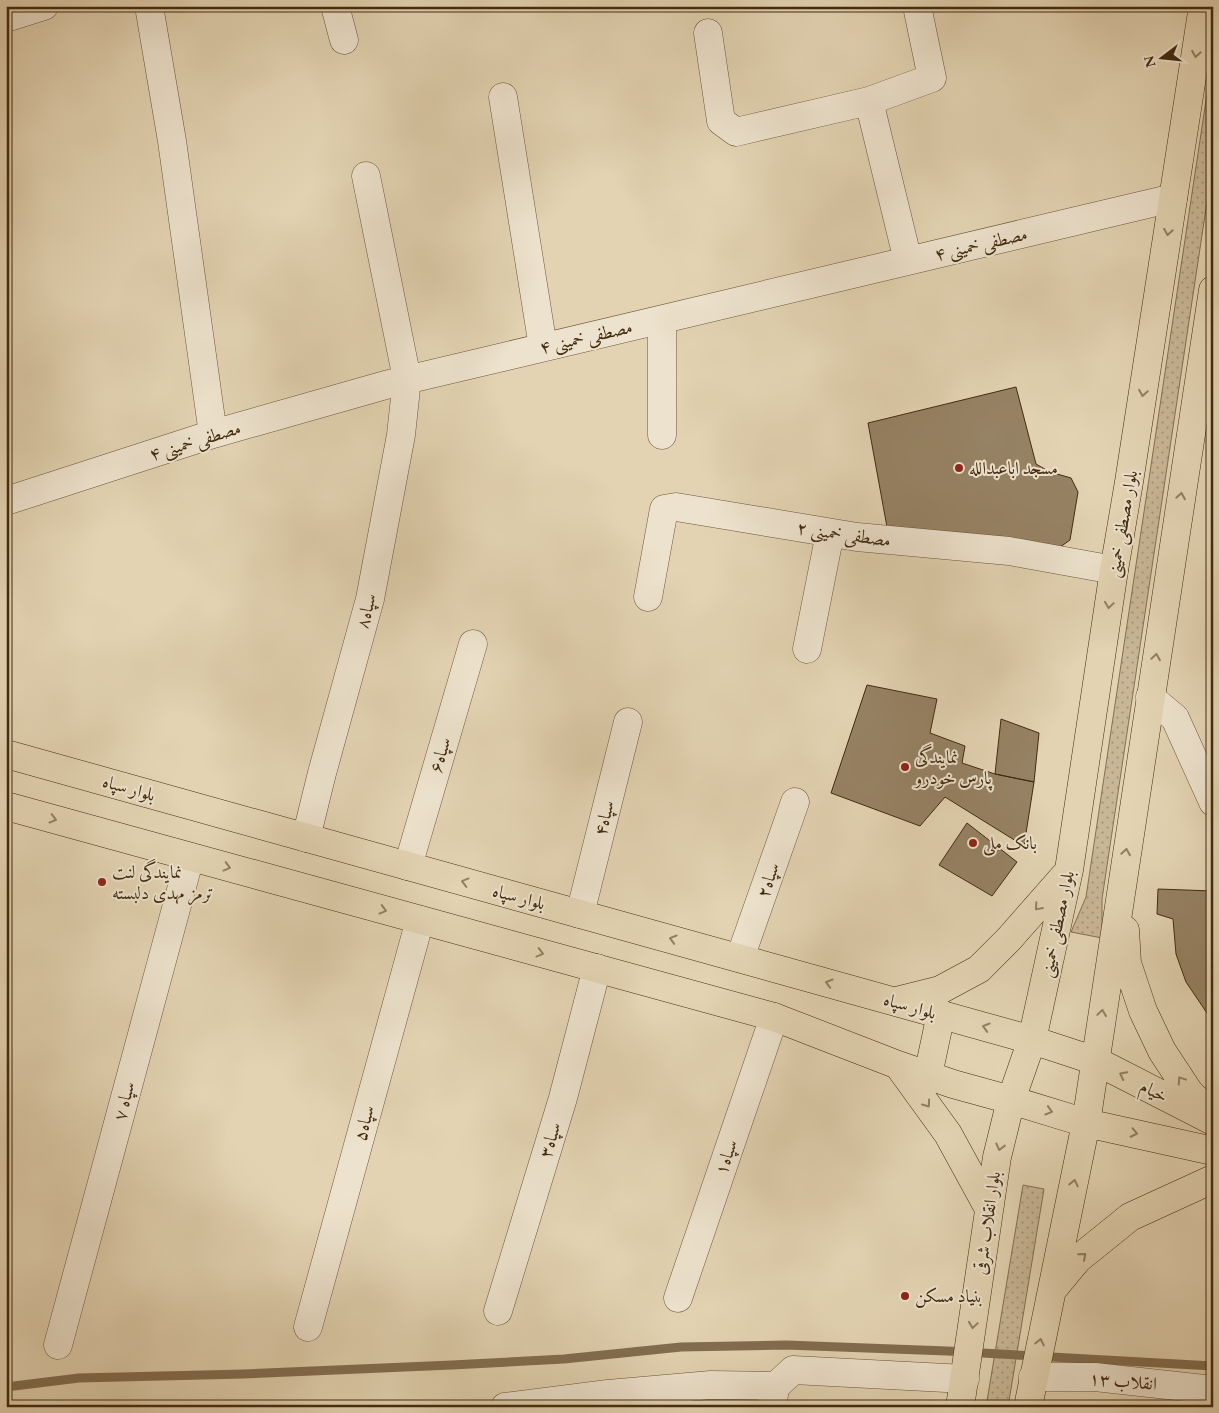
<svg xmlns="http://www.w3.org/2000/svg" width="1219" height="1413" viewBox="0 0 1219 1413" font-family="'EB Garamond',Amiri,serif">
<defs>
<pattern id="green-dots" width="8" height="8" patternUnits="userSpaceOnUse" patternTransform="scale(1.25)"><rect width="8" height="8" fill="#c8b696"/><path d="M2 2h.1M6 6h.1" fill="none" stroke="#a49479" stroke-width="1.8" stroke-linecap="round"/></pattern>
</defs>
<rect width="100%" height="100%" fill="#e3d3b2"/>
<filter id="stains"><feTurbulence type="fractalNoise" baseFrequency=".004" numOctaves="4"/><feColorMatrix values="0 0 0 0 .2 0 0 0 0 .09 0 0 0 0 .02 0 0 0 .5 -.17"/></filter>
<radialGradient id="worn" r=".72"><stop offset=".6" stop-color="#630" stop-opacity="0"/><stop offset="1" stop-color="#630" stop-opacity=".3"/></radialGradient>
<path fill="url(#green-dots)" stroke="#857052" d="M1213,54V162L1102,899V938L1071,932L1086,897Z
M1023,1185L1044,1189L1008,1407H986Z"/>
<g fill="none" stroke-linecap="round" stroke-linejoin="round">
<path stroke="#826e50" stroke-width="9" d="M6,1387L79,1378L244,1374L452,1365L564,1359L681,1347L786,1345L947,1351L1213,1366"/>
</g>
<path fill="#968264" stroke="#422b0f" d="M1016,387L1036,464L1050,472L1071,478L1078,492L1070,540L1056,550L887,527L868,423Z
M867,685L937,699L930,733L965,746L962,763L995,774L1034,782L1024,846L945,797L920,826L831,793Z
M1001,719L1039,733L1034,782L995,774Z
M967,823L1017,862L992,896L939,865Z
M1158,889L1213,891V1022L1186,982L1176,954L1173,919L1157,914Z"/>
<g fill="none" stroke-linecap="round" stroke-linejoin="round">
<g stroke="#6a5538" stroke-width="29">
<path id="minor" d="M149,6L172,141L213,434
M335,6L344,40
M6,18L44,6
M708,33L721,121L736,132L869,101L908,261
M503,97L543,347
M869,101L932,78L917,6
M662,320V435
M6,501L213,434L389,384L1173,198
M648,597L664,509L676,507L857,537L1009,551L1114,570
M807,649L830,533
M1150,697L1175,718L1213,802
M306,838L322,773L370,599L401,435L407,379L366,176
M408,866L473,644
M580,914L628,722
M740,958L795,802
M678,1298L774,1017
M498,1311L563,1098L597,968
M308,1327L420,920
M58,1345L190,857
M1033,1377H1095L1213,1390
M505,1407L608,1394L711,1385L776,1386
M771,1407L776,1386L793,1370L965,1379"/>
</g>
<g stroke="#422b0f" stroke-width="29">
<path id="major" d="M6,754L1032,1040L1096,1061L1213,1121
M6,806L774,1017L898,1065L953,1084L1011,1100L1086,1123L1213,1151
M1125,930L1127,963L1143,1011L1162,1051L1189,1092L1210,1113
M896,1001L940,990L979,969L1009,939L1067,873
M898,1065L948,1134L989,1209
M928,1075L941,1014
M1053,1289L1078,1259L1130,1217L1213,1179
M960,1407L997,1157L1011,1100L1032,1040L1069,870L1114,570L1129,482L1203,6
M1028,1407L1086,1123L1213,290"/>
</g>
<use href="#minor" stroke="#ede2cd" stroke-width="28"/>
<use href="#major" stroke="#e3d3b2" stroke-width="28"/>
</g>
<defs><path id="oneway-chevron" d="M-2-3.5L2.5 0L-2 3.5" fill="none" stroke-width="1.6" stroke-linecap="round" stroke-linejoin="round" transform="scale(1.25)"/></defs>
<g stroke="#927f60">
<use href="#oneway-chevron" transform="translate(1196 54) rotate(99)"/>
<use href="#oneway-chevron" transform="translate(1168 232) rotate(99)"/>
<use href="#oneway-chevron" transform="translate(1143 393) rotate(99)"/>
<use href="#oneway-chevron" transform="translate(1181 496) rotate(-81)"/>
<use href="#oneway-chevron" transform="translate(1109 605) rotate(98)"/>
<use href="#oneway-chevron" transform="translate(1156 657) rotate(-81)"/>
<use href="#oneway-chevron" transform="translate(53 819) rotate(15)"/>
<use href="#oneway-chevron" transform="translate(1126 852) rotate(-81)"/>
<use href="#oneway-chevron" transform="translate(227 867) rotate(15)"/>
<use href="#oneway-chevron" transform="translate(465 882) rotate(-165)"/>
<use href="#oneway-chevron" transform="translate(1038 907) rotate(131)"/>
<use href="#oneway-chevron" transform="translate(383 910) rotate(15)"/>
<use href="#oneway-chevron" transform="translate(673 939) rotate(-164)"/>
<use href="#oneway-chevron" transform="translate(540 953) rotate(15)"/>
<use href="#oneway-chevron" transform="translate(829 983) rotate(-164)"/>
<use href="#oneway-chevron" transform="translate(1102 1013) rotate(-82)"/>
<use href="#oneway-chevron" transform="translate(986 1027) rotate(-164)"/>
<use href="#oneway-chevron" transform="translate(1123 1075) rotate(-153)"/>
<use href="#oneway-chevron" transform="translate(1181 1080) rotate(-124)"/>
<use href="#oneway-chevron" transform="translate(927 1104) rotate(54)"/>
<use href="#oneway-chevron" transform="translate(1049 1111) rotate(17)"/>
<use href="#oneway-chevron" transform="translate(1134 1133) rotate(12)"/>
<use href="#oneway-chevron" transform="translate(1000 1147) rotate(104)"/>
<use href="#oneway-chevron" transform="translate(1074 1183) rotate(-78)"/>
<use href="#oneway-chevron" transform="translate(1083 1256) rotate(-41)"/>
<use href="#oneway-chevron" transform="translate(973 1325) rotate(98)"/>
<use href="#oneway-chevron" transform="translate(1040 1342) rotate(-78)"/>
</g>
<g fill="#8f2418" stroke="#ede2cd" stroke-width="2">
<circle cx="959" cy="468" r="5"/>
<circle cx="905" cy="767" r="5"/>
<circle cx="973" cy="843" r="5"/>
<circle cx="102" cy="882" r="5"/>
<circle cx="905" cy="1296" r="5"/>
</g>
<g text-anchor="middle" stroke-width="4" stroke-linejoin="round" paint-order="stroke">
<g font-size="18" fill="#422b0f" stroke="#ede2cd">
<text transform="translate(981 244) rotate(-13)" y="6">مصطفی خمینی ۴</text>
<text transform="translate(586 337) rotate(-13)" y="6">مصطفی خمینی ۴</text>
<text transform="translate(195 441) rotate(-17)" y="6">مصطفی خمینی ۴</text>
<text transform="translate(1122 524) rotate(-80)" y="6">بلوار مصطفی خمینی</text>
<text transform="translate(844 534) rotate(8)" y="6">مصطفی خمینی ۲</text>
<text transform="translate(366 611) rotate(-76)" y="6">سپاه۸</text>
<text transform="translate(440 755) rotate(-73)" y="6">سپاه۶</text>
<text transform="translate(129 788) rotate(16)" y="6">بلوار سپاه</text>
<text transform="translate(604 818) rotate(-76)" y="6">سپاه۴</text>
<text transform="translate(768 880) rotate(-71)" y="6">سپاه۲</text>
<text transform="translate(519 897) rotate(15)" y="6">بلوار سپاه</text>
<text transform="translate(1057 924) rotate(-78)" y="6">بلوار مصطفی خمینی</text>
<text transform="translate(910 1006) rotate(16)" y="6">بلوار سپاه</text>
<text transform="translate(1154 1091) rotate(27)" y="6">خیام</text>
<text transform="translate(124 1101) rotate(-75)" y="6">سپاه ۷</text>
<text transform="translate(364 1123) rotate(-75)" y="6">سپاه۵</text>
<text transform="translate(550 1140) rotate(-73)" y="6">سپاه۳</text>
<text transform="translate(726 1157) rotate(-71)" y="6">سپاه۱</text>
<text transform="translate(987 1223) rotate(-82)" y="6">بلوار انقلاب شرقی</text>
<text transform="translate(1123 1381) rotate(5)" y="6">انقلاب ۱۳</text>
</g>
<g font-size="18" fill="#422b0f" stroke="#ede2cd" text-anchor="start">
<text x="969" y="474">مسجد اباعبدالله</text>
<text x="915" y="763">نمایندگی<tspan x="915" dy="21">پارس خودرو</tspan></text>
<text x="983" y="849">بانک ملی</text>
<text x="112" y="878">نمایندگی لنت<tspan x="112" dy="21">ترمز مهدی دلبسته</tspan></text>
<text x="915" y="1302">بنیاد مسکن</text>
</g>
</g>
<rect width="1219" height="1413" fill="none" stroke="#e3d3b2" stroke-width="25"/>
<rect x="8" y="8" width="1204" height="1398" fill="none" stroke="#422b0f" stroke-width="2.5"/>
<rect x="12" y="12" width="1194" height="1388" fill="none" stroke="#422b0f"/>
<g transform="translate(1162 58) rotate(254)" stroke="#ede2cd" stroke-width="4" paint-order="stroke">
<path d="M0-4L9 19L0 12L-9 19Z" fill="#422b0f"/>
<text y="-8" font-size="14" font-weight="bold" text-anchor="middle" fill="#422b0f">N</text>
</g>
<rect width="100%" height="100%" filter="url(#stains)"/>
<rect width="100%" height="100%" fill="url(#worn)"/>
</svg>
